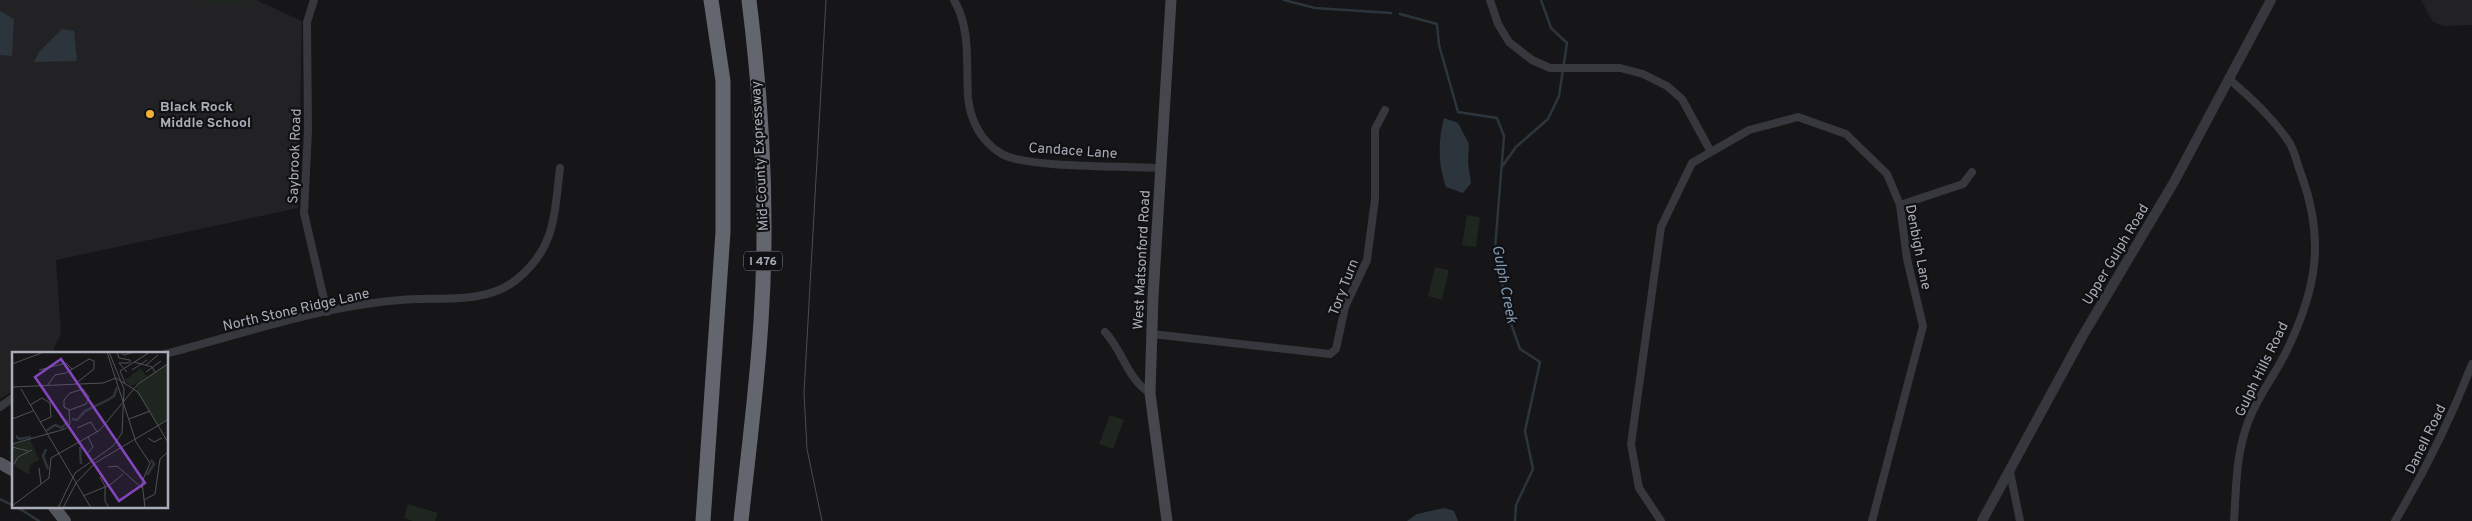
<svg xmlns="http://www.w3.org/2000/svg" width="2472" height="521" viewBox="0 0 2472 521" font-family="Overpass,sans-serif">
<rect width="100%" height="100%" fill="#161618"/>
<path fill="#222225" d="M0,0H256L302,21L298,208L56,260L61,333L52,353L14,354V390L0,399Z
M2421,0H2472V25L2444,26L2433,22Z"/>
<path fill="#1e261f" d="M187,0H248L252,6Z
M1467,215L1480,217L1476,247L1462,245Z
M1435,267L1449,270L1442,300L1428,296Z
M1110,415L1124,420L1113,449L1099,444Z
M408,504L438,513L435,521H413L404,518Z"/>
<path fill="#2c353c" d="M0,11L14,19L12,56L0,55Z
M62,29L74,31L77,61L34,62L39,52Z
M1444,118L1458,123L1469,144L1468,162L1471,183L1463,193L1446,187C1438,166 1438,140 1444,118Z
M1444,508L1454,511L1458,521H1407L1417,514Z"/>
<g fill="none" stroke-linecap="round" stroke-linejoin="round">
<path stroke="#2c353c" stroke-width="2.5" d="M1284,0L1315,8L1391,13
M1400,14L1437,24L1439,45L1458,112L1497,118L1504,136L1495,249L1509,318L1520,349L1540,362L1525,431L1533,469L1516,505L1515,521
M1501,168L1516,147L1548,119L1559,96L1567,43L1551,28L1541,0
M0,499L14,506
M17,507L39,521"/>
<path stroke="#37383d" stroke-width="8" d="M314,0L307,22L308,130L304,213L327,312
M954,0C971,29 966,64 968,97C970,120 981,142 1002,154C1025,168 1129,166 1161,168
M1490,0L1498,24L1509,42L1532,60L1550,68H1620L1643,74L1667,86L1682,99L1711,152
M2229,79C2251,98 2272,117 2289,142C2295,151 2297,164 2301,174C2325,239 2317,288 2287,350C2274,377 2254,401 2245,431C2236,460 2236,490 2234,521
M1900,205L1963,184L1972,172
M1105,332C1123,351 1127,379 1150,393
M1152,334L1330,354L1336,349L1345,307L1367,260L1375,199V129L1385,110
M165,354C246,333 333,302 417,299C450,298 488,302 516,280C556,248 554,215 560,168
M0,407L14,397
M2010,472L2020,521
M1661,521L1639,488L1631,444L1661,227L1692,163L1749,130L1798,117L1846,134L1887,174L1900,205L1907,259L1923,326L1872,521
M2395,521C2425,471 2451,419 2472,364"/>
<path stroke="#37383d" stroke-width="10" d="M1982,521L2082,337L2174,182L2271,0"/>
<path stroke="#45474d" stroke-width="11" d="M1167,521L1150,393L1153,297L1171,0"/>
<path stroke="#53555c" stroke-width="12" d="M0,463L14,471
M54,507L65,521"/>
<path stroke="#63666e" stroke-width="15" d="M703,521L723,232V81L711,0
M741,521C748,455 757,388 761,321C768,217 762,104 749,0"/>
<path stroke="#4a4c52" stroke-width="1" d="M822,521L807,449L804,393L826,0"/>
</g>
<circle fill="#f2b134" stroke="#111113" stroke-width="2" cx="150" cy="114" r="5"/>
<g text-anchor="middle" stroke-width="4.5" stroke-linejoin="round" paint-order="stroke">
<rect fill="#111113" stroke="#7b7e86" stroke-width="1" x="744" y="251.5" width="38" height="19" rx="4"/>
<g font-size="12" font-weight="bold" fill="#a8adb8">
<text x="763" y="265">I 476</text>
</g>
<g font-size="14" font-weight="bold" fill="#a8adb8" stroke="#111113" text-anchor="start">
<text x="160" y="111">Black Rock<tspan x="160" dy="16">Middle School</tspan></text>
</g>
<g font-size="14" fill="#a8adb8" stroke="#111113">
<text transform="translate(1073 150) rotate(4)" y="5">Candace Lane</text>
<text transform="translate(294 156) rotate(-88)" y="5">Saybrook Road</text>
<text transform="translate(759 156) rotate(-93)" y="5">Mid-County Expressway</text>
<text transform="translate(1919 247) rotate(79)" y="5">Denbigh Lane</text>
<text transform="translate(2115 254) rotate(-59)" y="5">Upper Gulph Road</text>
<text transform="translate(1141 260) rotate(-87)" y="5">West Matsonford Road</text>
<text transform="translate(1343 287) rotate(-69)" y="5">Tory Turn</text>
<text transform="translate(296 309) rotate(-13)" y="5">North Stone Ridge Lane</text>
<text transform="translate(2261 369) rotate(-64)" y="5">Gulph Hills Road</text>
<text transform="translate(2425 439) rotate(-64)" y="5">Danell Road</text>
</g>
<g font-size="15" font-style="italic" fill="#7f9bb3" stroke="#111113">
<text transform="translate(1505 284) rotate(79)" y="5">Gulph Creek</text>
</g>
</g>
<g transform="translate(12 352)">
<rect width="156" height="156" fill="#161618"/>
<path d="M156,11V67L146,73L124,39L126,31L118,34L113,28L129,16L135,25ZM18,87L27,108L18,113L17,123L2,113L0,92Z" fill="#1e261f"/>
<path fill="none" stroke="#2c353c" stroke-width="2.5" d="M60,67L65,68L73,59L94,49L102,44L105,35M34,79L43,73L50,76L56,69M4,84L7,87L19,85M68,95L69,112M34,97L31,104L36,117M135,123L142,112L139,108"/>
<path fill="none" stroke="#505258" stroke-width="1" d="M95,0L124,90L138,111L130,130L133,156M105,0L107,6L118,8V11M108,0L112,3L122,0M122,10L140,15L143,20M0,12L32,0M134,13L146,3M27,18L54,11L60,17M120,18L135,8M115,20L107,11H117M134,20L149,9M113,31L108,19L138,0M35,34L43,23L54,21L77,7L82,9V17L63,32M0,35L91,31L104,26L126,40L157,92M9,37L79,156M71,37L77,45L74,52L58,58L52,55V48L58,41ZM18,53L30,46L38,51L39,65L28,70M0,67L21,59M117,67L138,59M65,76L79,70L85,80M136,86L142,90L150,86M0,92L53,77L58,72L57,58M0,95L16,99M74,103L81,95L76,85M2,112L6,105L20,98M96,115L105,114L130,136M27,116L29,132M88,125L93,134V149L97,156M71,144L98,133L111,122M132,148L143,142L148,107L157,99M0,154L37,126L39,106L88,78L126,32L157,11M46,156L63,121L101,94L110,81L112,37L97,0M51,156L64,131L83,111L157,67"/>
<path fill="#8446be" fill-opacity="0.15" stroke="#8446be" stroke-width="2.5" d="M49,7L133,131L107,149L23,25Z"/>
<rect width="156" height="156" fill="none" stroke="#a8adb8" stroke-width="2.5"/>
</g>
</svg>
